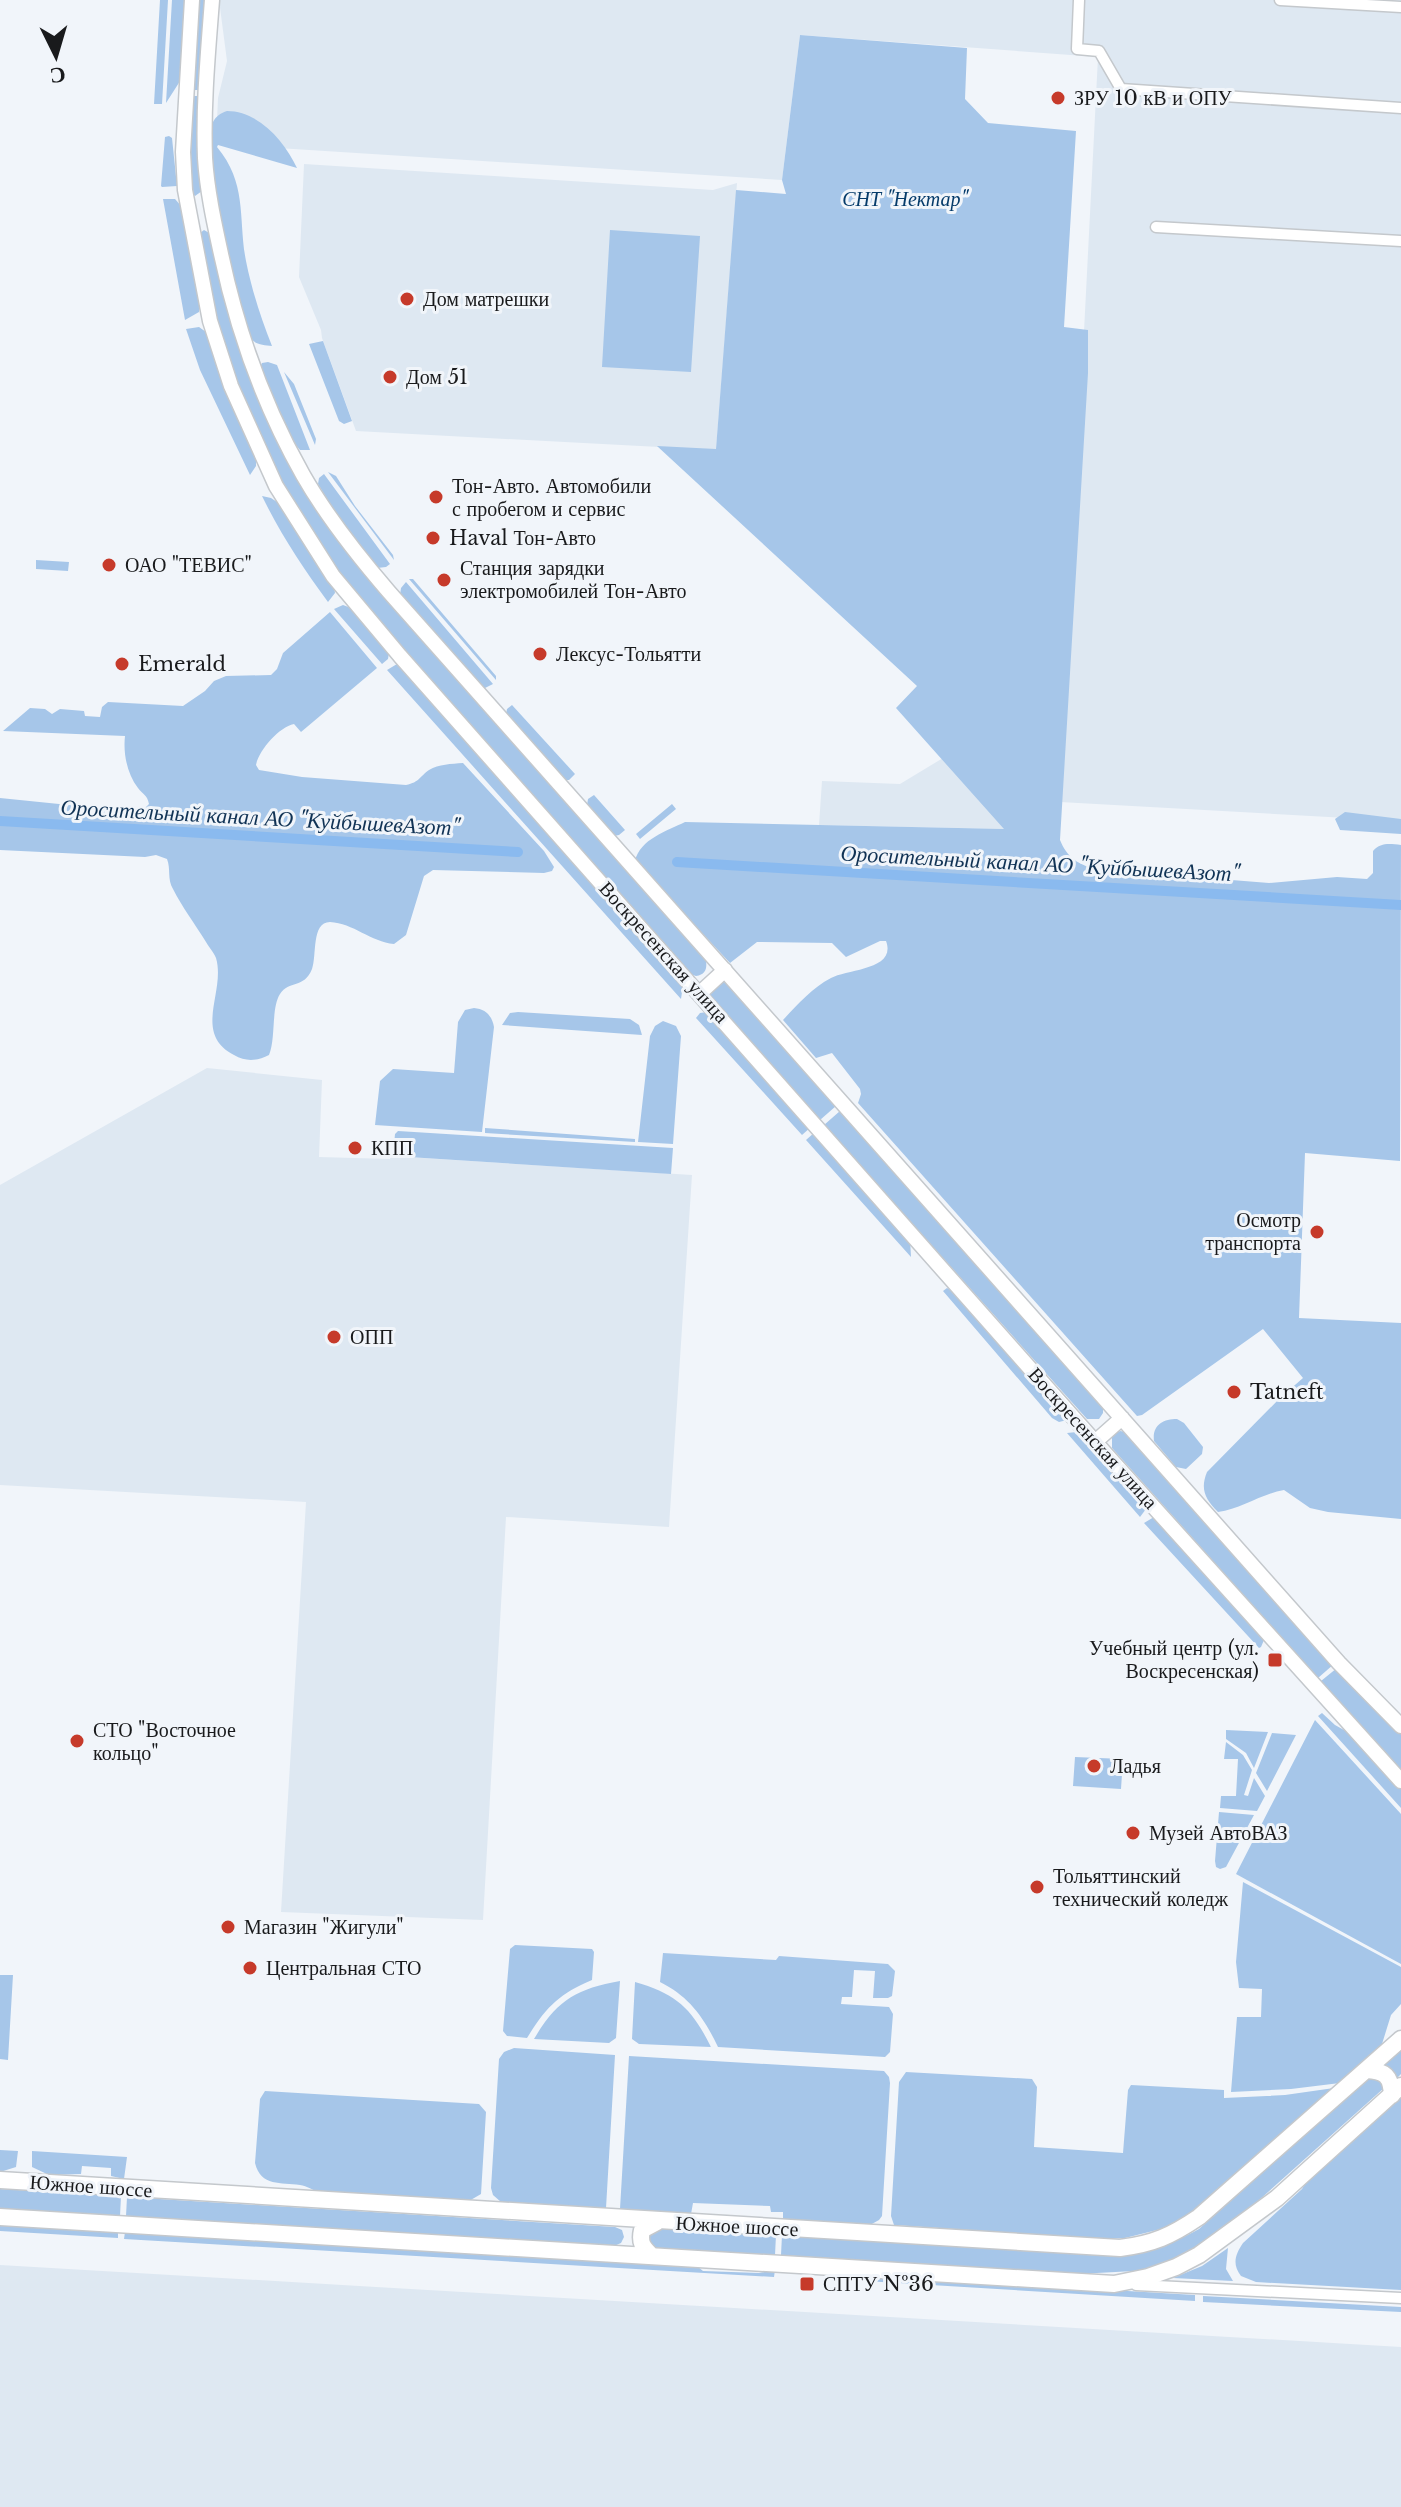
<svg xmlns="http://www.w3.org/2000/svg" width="1401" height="2507" viewBox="0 0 1401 2507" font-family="'Libre Baskerville',serif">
<rect width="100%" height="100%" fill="#f1f5fa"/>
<path fill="#dee8f2" d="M219,0H1401V821L1060,802L1098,57L800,35L782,180L216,144L218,98L227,61Z
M304,164L713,190L737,183L716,450L356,431L322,338L321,330L299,277Z
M943,758L1005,829L819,825L822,781L900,784Z
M207,1068L322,1080L319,1157L390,1159L391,1156L692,1175L669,1527L506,1517L483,1920L281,1912L306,1502L0,1485V1185Z
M0,2265L1401,2347V2507H0Z"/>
<path fill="#a6c6e9" d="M160,0H168L162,104H154Z
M172,0H186L182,78L166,103Z
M198,0H207L202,90H192Z
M800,35L967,48L965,99L988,123L1076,131L1064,327L1088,330V373L1060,840C1067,857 1076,863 1094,869L1269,883L1337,877L1367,879L1373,873V851C1381,842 1390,844 1401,845L1400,1161L1305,1153L1299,1318L1401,1323V1519L1328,1512L1310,1508L1284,1490C1261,1494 1241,1509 1218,1512C1205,1499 1200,1489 1207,1472L1280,1398L1303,1378L1263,1329L1142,1415L1137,1416L858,1103L861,1094L860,1089L832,1053L816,1058L783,1020C797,1005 812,988 831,978C847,969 897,970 886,941H880L846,957L832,943L757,942L730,963L635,861C640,839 667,831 685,822L1004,829L896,708L917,686L657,446L716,449L736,190L786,194L782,180Z
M192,96H202V191L195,196L191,192L189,168Z
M227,111C259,111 285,142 297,168L218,145L217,147C248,184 238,220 246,261C252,291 261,318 272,346C264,345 255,345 251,338C236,312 201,145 213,122C216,116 221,113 227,111Z
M169,136L172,138L177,186L162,187L161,186L165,137Z
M163,199H175L182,207L200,304L199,312L185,320Z
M204,230L211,234L237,334L344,547L415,632L706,960C707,969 706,974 696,976L690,974L374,616L336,568L280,481L234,377L220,333L210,294L200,233Z
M610,230L700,236L691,372L602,367Z
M199,327L206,332L256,456V466L250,475L200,370L186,329Z
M323,341L352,421L344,424L339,421L309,344Z
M268,362L277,365L310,450H300L294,443L260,367L262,363Z
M284,372L294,384L316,439L315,445Z
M328,472L336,476L355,506L393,555L394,560Z
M324,474L390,564L386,567L377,568L343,526L318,484L319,478Z
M262,496L271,498L280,504L297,533L334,586L335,593L328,602C303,568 281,535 262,496Z
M36,560L69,562L68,571L36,569Z
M409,579H413L496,676V680Z
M406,582L493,684L483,689L400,595L401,588Z
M343,605L351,608L389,653L388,659L382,664L334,609Z
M330,612L377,668L301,732L294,724C279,727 259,750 256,765L259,770L302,777L406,785C420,782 419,777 429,770C439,764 451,764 463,763L544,851L554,867L552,871L544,873L433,870L424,876L406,935L394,944C371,942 353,923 330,922C311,922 317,956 312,969C304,989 289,980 280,994C271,1008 276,1038 269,1055C257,1061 246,1062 234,1055C192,1033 226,992 216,958C214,953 209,947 206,942C195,924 182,907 173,889C167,879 171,869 167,859L156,855L145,857L0,850V798L128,811L143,810L149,804C147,794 143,795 138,788C127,774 123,753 125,736L3,731L30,708L45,709L52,714L60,709L84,711L85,716L100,717L102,707L108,702L183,706L205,691L214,681L226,676L271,675L277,669L283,653Z
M397,664L403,666L683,985L681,999L387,670Z
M512,705L575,774L569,780H563L506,714L507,709Z
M594,795L625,830L619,835L614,836L587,805L588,799Z
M672,804L676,809L640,839L636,834Z
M1345,812L1401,819V834L1340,830L1335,819Z
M723,981L728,985L836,1106L820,1120L710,996L718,982Z
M474,1008C486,1009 492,1016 494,1027L482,1132L375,1125L380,1081L393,1069L454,1073L458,1022L465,1010Z
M518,1012L630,1019L639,1025L642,1035L502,1025L510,1013Z
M707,1012L811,1127L802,1135L696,1018L700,1013Z
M663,1021L676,1026L681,1036L673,1144L638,1142L650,1036L655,1026Z
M840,1111L1103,1405V1413L1099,1419H1087L824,1125Z
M485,1128L635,1139V1142L485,1133Z
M398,1131L673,1148L671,1174L393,1156L395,1134Z
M815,1132L910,1238L911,1257L806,1140Z
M947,1288L961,1296L1067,1420L1059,1422L1052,1418L943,1291Z
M1177,1419L1184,1423L1203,1447L1202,1454L1186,1469L1176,1467L1154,1441C1152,1425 1163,1419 1177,1419Z
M1120,1431L1126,1432L1334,1664L1318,1678L1112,1448V1436Z
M1077,1432L1082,1433L1146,1509L1140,1517L1067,1433Z
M1154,1517L1256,1627L1264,1640L1261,1647L1259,1648L1144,1523Z
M1337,1668L1385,1720L1401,1734V1771L1321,1681Z
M1322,1713L1335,1725L1353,1735L1401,1788V1808L1318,1716Z
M1315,1720L1401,1814V1964L1236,1874Z
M1226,1730L1268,1732L1254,1768L1246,1753L1226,1739Z
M1272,1733L1296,1735L1267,1791L1256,1773Z
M1226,1742L1243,1755L1252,1770L1244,1795L1248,1796L1254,1778L1265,1796L1257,1811L1220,1808L1221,1796H1236L1238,1759H1224Z
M1075,1757L1123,1759L1121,1789L1073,1786Z
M1219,1812L1254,1815L1226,1867L1220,1869L1216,1867L1215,1861Z
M1243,1882L1401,1967V2004L1391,2015L1382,2044L1340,2083L1291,2089L1231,2092L1237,2017H1261L1262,1989L1239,1988L1236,1962Z
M515,1945L592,1949L594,1952L592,1980C559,1994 546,2007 527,2038L507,2036L503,2031L510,1949Z
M663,1953L776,1960L779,1956L888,1964L895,1971L892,1996L888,1998H873L875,1971L854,1970L852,1997H842L841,2004L889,2007L893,2014L890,2052L885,2057L718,2047C704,2018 690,1997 660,1982Z
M0,1975H13L8,2060L0,2059Z
M620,1981L616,2038L609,2043L534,2039C557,2000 576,1989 620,1981Z
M635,1982C677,1994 692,2009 711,2047L639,2044L632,2039Z
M514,2048L615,2055L606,2208L501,2202L493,2195L491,2188L499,2059L504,2052Z
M1401,2049V2074L1394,2081L1392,2071L1382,2066Z
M629,2056L884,2071L889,2077L890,2083L882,2216L879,2220L870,2225L783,2220V2212H771L770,2206L693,2203L691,2214L620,2209Z
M906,2072L1032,2079L1037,2087L1034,2147L1123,2153L1128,2090L1131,2085L1224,2090V2098L1285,2095L1334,2088L1199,2208L1181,2220L1161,2229L1125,2238L1105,2239L894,2225L891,2216L899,2082Z
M1379,2074L1384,2088L1229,2227L1180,2258L1158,2266L1134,2271L1078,2274L781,2255L782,2235L1102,2255C1138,2254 1167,2247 1199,2229L1372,2075Z
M265,2091L479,2104L486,2112L481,2194L469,2201L320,2193C313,2190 307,2186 300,2185C281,2182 261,2187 255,2163L260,2099Z
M1401,2095V2290L1256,2282L1241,2276C1232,2264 1235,2255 1243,2243L1302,2189L1309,2177Z
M0,2150L18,2151L16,2167L0,2172Z
M32,2151L127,2157L124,2179L111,2176V2168L82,2166L81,2174L49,2175L32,2167Z
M0,2189L121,2196L120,2216L0,2209Z
M127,2197L615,2227L622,2230L624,2237L621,2243L614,2246L126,2216Z
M0,2224L118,2231V2238L0,2231Z
M652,2228L776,2235L775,2255L651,2248L645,2231Z
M125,2232L697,2266L703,2271L759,2273L775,2270L774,2277L124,2239Z
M1228,2248L1226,2269L1233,2281L1173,2278L1202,2266Z
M842,2274L1195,2295V2301L832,2279Z
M1203,2296L1401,2307V2312L1203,2302Z"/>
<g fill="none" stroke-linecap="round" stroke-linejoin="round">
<path stroke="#8abaef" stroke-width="10" d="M0,821L518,852
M677,862L1401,905"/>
<g stroke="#c4c8cc" stroke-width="13">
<path id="street" d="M1079,0L1077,49L1099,51L1121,89L1401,108
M1280,0L1401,7
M1156,227L1401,241
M1136,2285L1401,2298"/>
</g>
<g stroke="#c4c8cc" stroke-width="17">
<path id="secondary" d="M192,0L183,152L185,190L210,321L231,386L276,486L333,576L400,656L1095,1442L1401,1781
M212,0C208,52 203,105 205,158C207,190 214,222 221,254C237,330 264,406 303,475C327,517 358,556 389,592L1339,1663L1401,1726
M700,993L725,970
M1095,1442L1122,1418"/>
</g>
<g stroke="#c4c8cc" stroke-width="19">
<path id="primary" d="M1367,2070C1385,2071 1391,2076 1392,2095
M0,2180L1120,2248C1153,2244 1171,2236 1199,2217L1401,2039
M0,2217L1114,2284L1148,2277L1176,2267L1199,2255L1277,2198L1401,2086
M652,2256C643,2248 639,2243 642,2230L657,2222"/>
</g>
<use href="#street" stroke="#fff" stroke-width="10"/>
<use href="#secondary" stroke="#fff" stroke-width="14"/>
<use href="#primary" stroke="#fff" stroke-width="16"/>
</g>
<g fill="#c63a2a" stroke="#f1f5fa" stroke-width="3">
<circle cx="1058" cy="98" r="8"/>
<circle cx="407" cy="299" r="8"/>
<circle cx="390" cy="377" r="8"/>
<circle cx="436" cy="497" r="8"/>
<circle cx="433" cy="538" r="8"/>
<circle cx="109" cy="565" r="8"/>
<circle cx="444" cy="580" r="8"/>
<circle cx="540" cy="654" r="8"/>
<circle cx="122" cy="664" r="8"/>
<circle cx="355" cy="1148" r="8"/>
<circle cx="1317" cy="1232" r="8"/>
<circle cx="334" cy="1337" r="8"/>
<circle cx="1234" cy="1392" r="8"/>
<rect x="1267" y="1652" width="16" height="16" rx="4"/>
<circle cx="77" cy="1741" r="8"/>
<circle cx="1094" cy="1766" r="8"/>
<circle cx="1133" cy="1833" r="8"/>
<circle cx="1037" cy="1887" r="8"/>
<circle cx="228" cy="1927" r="8"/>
<circle cx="250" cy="1968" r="8"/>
<rect x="799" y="2276" width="16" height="16" rx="4"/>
</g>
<g text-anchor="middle" stroke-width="6" stroke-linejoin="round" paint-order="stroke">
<g font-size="20" fill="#191a1c" stroke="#f1f5fa" text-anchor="start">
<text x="1074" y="105">ЗРУ 10 кВ и ОПУ</text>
<text x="423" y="306">Дом матрешки</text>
<text x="406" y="384">Дом 51</text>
<text x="452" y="493">Тон-Авто. Автомобили<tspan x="452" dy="23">с пробегом и сервис</tspan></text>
<text x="449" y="545">Haval Тон-Авто</text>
<text x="125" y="572">ОАО "ТЕВИС"</text>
<text x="460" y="575">Станция зарядки<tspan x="460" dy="23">электромобилей Тон-Авто</tspan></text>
<text x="556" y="661">Лексус-Тольятти</text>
<text x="138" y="671">Emerald</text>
<text x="371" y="1155">КПП</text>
<text x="1301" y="1227" text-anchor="end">Осмотр<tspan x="1301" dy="23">транспорта</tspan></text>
<text x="350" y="1344">ОПП</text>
<text x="1250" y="1399">Tatneft</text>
<text x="1259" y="1655" text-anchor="end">Учебный центр (ул.<tspan x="1259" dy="23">Воскресенская)</tspan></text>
<text x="93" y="1737">СТО "Восточное<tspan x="93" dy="23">кольцо"</tspan></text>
<text x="1110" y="1773">Ладья</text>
<text x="1149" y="1840">Музей АвтоВАЗ</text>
<text x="1053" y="1883">Тольяттинский<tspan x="1053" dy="23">технический коледж</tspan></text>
<text x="244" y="1934">Магазин "Жигули"</text>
<text x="266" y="1975">Центральная СТО</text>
<text x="823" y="2291">СПТУ №36</text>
</g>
<g font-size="20" font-style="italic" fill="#053b6a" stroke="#f1f5fa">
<text x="905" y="206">СНТ "Нектар"</text>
</g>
<g font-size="20" fill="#191a1c" stroke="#f1f5fa">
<text transform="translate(664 952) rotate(48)" y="7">Воскресенская улица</text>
<text transform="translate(1093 1438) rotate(48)" y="7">Воскресенская улица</text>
<text transform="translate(91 2186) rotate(4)" y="7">Южное шоссе</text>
<text transform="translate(737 2226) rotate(3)" y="7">Южное шоссе</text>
</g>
<g font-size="22" font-style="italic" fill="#135" stroke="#f1f5fa">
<text transform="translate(260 817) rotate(3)" y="8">Оросительный канал АО "КуйбышевАзот"</text>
<text transform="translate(1040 863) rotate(3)" y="8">Оросительный канал АО "КуйбышевАзот"</text>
</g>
</g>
<g transform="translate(56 56) rotate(175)" stroke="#f1f5fa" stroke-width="6" paint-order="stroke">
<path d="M0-6L14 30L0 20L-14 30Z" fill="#191a1c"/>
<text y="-12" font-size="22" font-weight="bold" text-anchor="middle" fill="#191a1c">С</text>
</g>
</svg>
